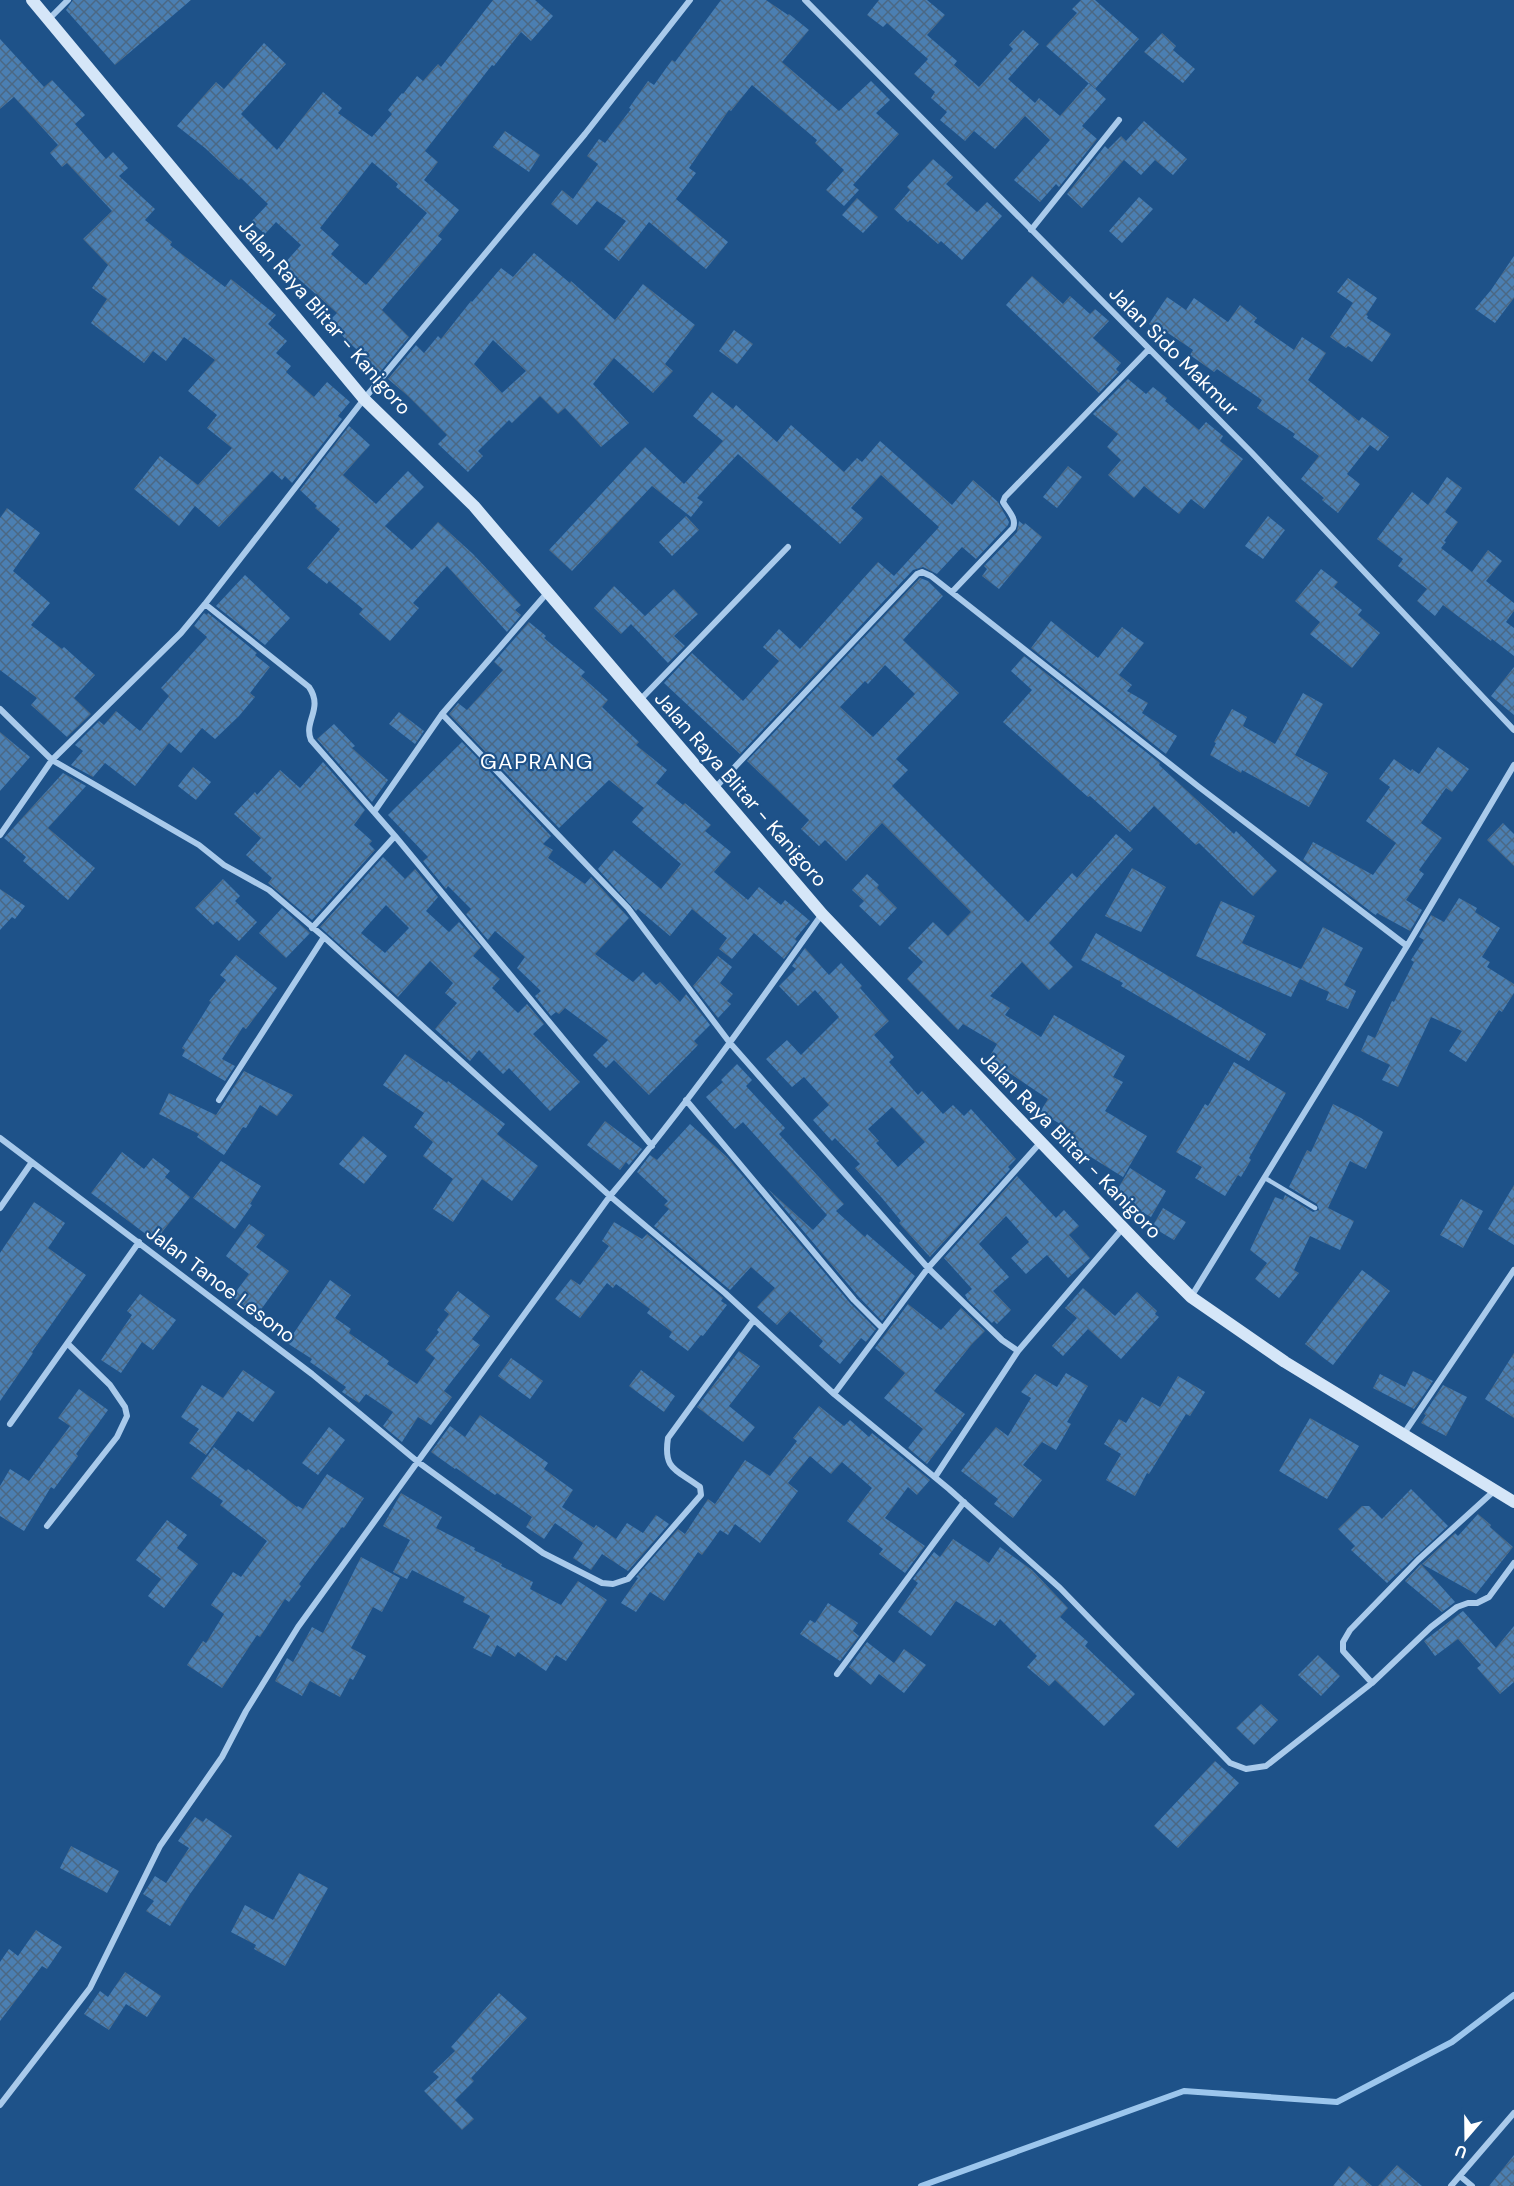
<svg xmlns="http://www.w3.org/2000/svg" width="1514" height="2186" viewBox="0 0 1514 2186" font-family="'DM Sans',sans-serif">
<defs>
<pattern id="building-cross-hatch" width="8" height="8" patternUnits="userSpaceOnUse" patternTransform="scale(1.5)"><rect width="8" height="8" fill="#4b7fb2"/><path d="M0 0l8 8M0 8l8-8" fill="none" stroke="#4b6884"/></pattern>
</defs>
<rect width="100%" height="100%" fill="#1e5289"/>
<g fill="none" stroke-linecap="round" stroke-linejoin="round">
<path stroke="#9cc6ed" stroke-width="6" d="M921,2186L1184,2091L1337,2102L1452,2042L1514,1995"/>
</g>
<path fill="url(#building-cross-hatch)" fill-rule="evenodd" d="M73,0H191L115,65L66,10Z
M493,0H535L553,16L531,41L521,32L494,66L492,65L425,151L438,162L424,180L459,210L438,236L442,239L382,310L409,337L380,372L328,322L337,313L283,265L301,245L276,222L265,234L251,222L268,204L241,178L239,180L205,148L177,126L216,82L224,89L264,43L286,64L241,114L277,150L323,92L342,108L338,113L372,137L392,114L388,110L402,93L403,94L417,76L423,81L438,64L441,67ZM372,162L398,184L396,187L427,213L366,285L331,254L339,245L320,228Z
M721,0H766L788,15L789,14L809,30L782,62L839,111L871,81L890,100L876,113L899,134L853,185L859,190L844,206L826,190L844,170L815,143L817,140L752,85L731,111L729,110L689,168L696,173L676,199L728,242L706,269L649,222L619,261L604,249L626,221L597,201L577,225L551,204L562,190L573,199L598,164L587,156L599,139L605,143L631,109L629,108L648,81L654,85L672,60L675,62Z
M879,0H927L945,15L927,35L957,61L954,65L979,87L1013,49L1009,45L1023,30L1039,44L1008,79L1035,103L1039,98L1060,116L1089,83L1106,99L1082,126L1097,139L1059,187L1056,184L1040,202L1014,180L1050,140L1025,116L995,149L974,131L965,141L940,120L947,112L931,98L935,92L914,74L928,59L887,23L883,27L867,15Z
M1081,0H1095L1139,39L1095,89L1046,46L1077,13L1072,9Z
M1162,33L1176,46L1173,50L1195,69L1183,83L1144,52Z
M0,39L44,87L52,80L85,115L75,124L106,159L113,152L128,168L119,176L155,209L145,220L172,242L170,245L225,287L231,279L276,315L268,324L287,341L276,353L291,366L286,372L314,397L327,382L350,402L338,416L342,419L292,483L285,476L282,480L272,471L219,527L195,506L179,526L134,489L160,456L198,485L232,448L207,428L217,415L188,391L215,360L184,337L166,361L153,351L144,363L91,323L107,299L92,288L108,265L83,239L112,211L67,163L62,167L50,153L58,145L14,97L0,109Z
M1144,121L1187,159L1173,175L1155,160L1141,175L1124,160L1082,208L1067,194L1105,146L1108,149L1121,136L1126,141Z
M505,131L540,155L529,172L493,147Z
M933,159L953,177L946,184L977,212L987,202L1002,216L962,260L941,241L938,244L910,220L908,222L894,209L910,190L907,187Z
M1139,197L1153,209L1122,243L1109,231Z
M857,198L878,217L863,233L842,215Z
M534,253L570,283L571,281L615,320L643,284L695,325L665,364L673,371L653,393L614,358L593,384L629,423L601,447L565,408L558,414L540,396L512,423L509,420L478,451L483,456L468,472L438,444L447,435L408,396L388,379L416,345L424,353L438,336L441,339L471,301L472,302L501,268L513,277ZM493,340L526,371L502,393L474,364Z
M1514,256V298L1495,323L1475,309L1491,290Z
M1032,276L1063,304L1070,296L1090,314L1095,309L1109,321L1093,338L1121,363L1116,369L1119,372L1099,393L1006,305Z
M1348,278L1377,298L1366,315L1368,316L1367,318L1391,334L1372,362L1348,346L1346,348L1330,337L1353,303L1337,292Z
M1167,297L1186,310L1194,298L1228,322L1240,305L1257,318L1254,322L1294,350L1302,337L1326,353L1308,380L1359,421L1362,417L1389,437L1378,451L1370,445L1347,474L1360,484L1338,513L1322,500L1324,498L1301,479L1319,456L1293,437L1295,434L1257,408L1262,400L1217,369L1214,372L1190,355L1193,350L1165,331L1163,333L1149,324Z
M734,330L753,344L737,364L719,351Z
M1128,379L1146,394L1153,387L1167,398L1165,401L1199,430L1206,422L1223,436L1220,441L1243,459L1204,509L1191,499L1179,514L1144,486L1134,498L1108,475L1121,460L1107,447L1118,434L1093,414Z
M712,392L733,409L736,405L777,442L791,425L844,472L857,458L862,462L880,441L952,505L973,480L998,502L1009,522L1008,525L976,559L962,547L937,574L923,567L913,570L740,754L664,683L692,653L743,701L779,661L763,647L779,629L800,649L878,562L894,576L939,527L881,475L851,508L863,518L840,544L738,454L697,498L703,502L691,517L652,486L572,571L549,550L645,447L684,484L723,441L693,416Z
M349,426L370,445L343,475L376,504L408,471L424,487L385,526L412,550L438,522L473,554L521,605L515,610L521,615L507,632L447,566L413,603L419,608L390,641L359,614L363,609L329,581L327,584L307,568L340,529L315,508L317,506L300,490Z
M1068,466L1082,477L1057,508L1043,497Z
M1447,477L1462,488L1445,512L1458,522L1444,541L1446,542L1441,548L1472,572L1488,550L1502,561L1486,581L1514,603V611L1506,622L1514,628V656L1492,639L1491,641L1443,605L1435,616L1417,601L1427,589L1398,566L1403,559L1377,539L1412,492L1428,505Z
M7,508L40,533L13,571L50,603L31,625L62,649L64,647L95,675L74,698L91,714L67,737L31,705L37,698L0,670V518Z
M686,516L699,530L672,556L659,542Z
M1268,516L1285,530L1263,559L1245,546Z
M1019,521L1024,525L1025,523L1042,537L999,589L982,576L987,569L984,566L1017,532Z
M1321,569L1338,582L1334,587L1362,610L1358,615L1380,633L1352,668L1310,634L1320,622L1295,601Z
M245,575L290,618L265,645L216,606Z
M920,578L928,581L943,596L903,640L959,693L896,759L908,770L892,786L1028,922L1072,873L1077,878L1116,834L1133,849L1049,943L1073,967L1049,990L1022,962L990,996L1010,1008L1005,1015L1041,1037L1054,1015L1125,1056L1113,1077L1123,1082L1105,1111L1147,1136L1123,1177L1078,1149L1080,1147L1068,1140L1074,1132L1040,1112L1048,1099L1005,1070L1004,1071L987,1061L997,1044L963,1024L958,1030L907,979L923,962L908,948L933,922L948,936L971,912L882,823L846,861L825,840L819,846L801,829L809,820L747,761ZM885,665L915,694L873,737L840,707L865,681L868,684Z
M614,586L645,616L674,589L698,614L674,636L685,646L668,663L631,624L621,634L594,608Z
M204,613L207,615L208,613L257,653L255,655L270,667L250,693L255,697L239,716L215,739L202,728L181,753L169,743L135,786L105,763L93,777L71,765L83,751L75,745L99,721L104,725L116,711L140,731L169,696L161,688L207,637L194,626Z
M1051,621L1098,658L1122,627L1144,643L1119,675L1132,685L1127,691L1148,703L1142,713L1177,736L1166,754L1031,648Z
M529,622L546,636L544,638L585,672L581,676L608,700L602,707L639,742L636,745L667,770L656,783L683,805L685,803L711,825L705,831L731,852L714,872L748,900L759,887L781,905L785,900L810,921L795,939L797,941L784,959L754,933L732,959L719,949L727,938L692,909L670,936L638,909L636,911L598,869L614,850L661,889L681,864L632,822L644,808L609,780L559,828L449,714L458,703L467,710L503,670L494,662Z
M1024,656L1160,763L1159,765L1234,834L1236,831L1277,871L1253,896L1199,843L1196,845L1154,806L1130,832L1090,796L1088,797L1003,722L1032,690L1011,671Z
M1514,667V715L1491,696Z
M1303,693L1323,704L1295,755L1328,773L1309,807L1242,770L1241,773L1210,755L1216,743L1214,742L1232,709L1247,717L1243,726L1275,744Z
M399,712L424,731L415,744L389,724Z
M334,724L355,746L352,748L388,780L372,802L317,739Z
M0,732L30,757L0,791Z
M462,742L551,836L543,844L553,850L548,858L585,884L591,877L629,918L595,954L633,982L643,972L656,985L660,982L680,1002L686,994L710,1025L694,1041L698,1045L649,1095L614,1060L606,1068L593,1055L608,1040L565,1008L559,1014L556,1012L551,1016L535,996L541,991L517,968L525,957L495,931L488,940L466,914L471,909L448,886L446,889L423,861L428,857L388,815Z
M1438,747L1469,769L1452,792L1446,788L1421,823L1442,838L1419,870L1424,874L1406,900L1422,910L1410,931L1377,913L1376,915L1374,914L1303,860L1313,842L1373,875L1396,843L1366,821L1390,787L1379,779L1394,759L1411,771L1412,769L1419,774Z
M323,762L365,810L354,825L372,841L369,844L375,850L312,920L268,883L272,878L246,855L261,838L234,814L255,792L257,795L280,770L300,788Z
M193,767L211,782L196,800L178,786Z
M63,773L86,786L48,828L95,868L68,900L23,861L26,857L4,838Z
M1503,823L1514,834V866L1487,840Z
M383,857L405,879L415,869L438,897L426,911L449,932L459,922L481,947L473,956L500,979L492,988L518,1013L527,1004L544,1024L533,1034L580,1082L550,1111L509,1068L503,1074L479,1050L470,1061L435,1029L457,1003L445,993L453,983L430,961L398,997L320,927ZM386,905L409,928L385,953L361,933Z
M1132,868L1166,887L1141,932L1105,916Z
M867,874L879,885L877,888L897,908L880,926L859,906L864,901L852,890Z
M223,879L240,896L235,901L257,922L239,941L217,921L213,925L195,908Z
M0,889L25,906L15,919L12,917L0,930Z
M1459,898L1477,908L1475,912L1500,928L1482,957L1490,962L1487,967L1514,984V993L1502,1012L1499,1010L1466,1062L1449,1051L1462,1031L1431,1017L1398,1087L1382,1080L1390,1065L1361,1051L1368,1035L1375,1038L1392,1001L1394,1002L1414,962L1411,960L1424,940L1419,937L1431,915L1444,922Z
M1221,901L1255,916L1242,943L1301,969L1323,927L1363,948L1344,985L1356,991L1348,1009L1326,1000L1329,992L1300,979L1291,997L1196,956Z
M282,908L310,933L286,958L259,933Z
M1096,933L1266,1034L1249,1061L1121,986L1123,983L1081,960Z
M805,948L829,975L841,963L862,986L860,988L889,1021L874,1035L894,1057L889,1062L918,1095L922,1091L943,1114L953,1105L964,1116L971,1109L1016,1159L1008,1167L1010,1169L930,1257L899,1223L901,1221L882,1198L855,1168L860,1164L835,1138L832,1141L813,1120L829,1105L804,1077L792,1087L766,1059L787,1040L801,1055L839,1017L815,990L798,1006L779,986L796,969L792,966ZM892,1107L925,1142L898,1167L876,1143L879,1141L868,1129Z
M236,955L277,988L246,1029L243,1027L222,1059L235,1066L225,1081L182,1056L185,1050L182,1048L211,1002L209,1001L226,980L220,975Z
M718,956L732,967L720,983L733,994L727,1001L731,1004L718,1018L693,986Z
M405,1054L447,1083L448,1081L505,1124L497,1134L538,1166L512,1201L482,1179L453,1222L433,1209L453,1179L423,1156L433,1142L414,1127L424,1113L383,1085Z
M1234,1062L1286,1093L1249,1158L1251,1160L1241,1177L1238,1175L1225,1196L1195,1178L1202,1167L1176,1152L1205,1104L1208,1106Z
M737,1064L752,1080L746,1086L785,1128L779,1134L844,1204L836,1211L865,1237L867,1234L915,1276L882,1321L858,1296L768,1189L813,1230L827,1215L743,1122L735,1129L706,1097L723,1082L721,1080Z
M244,1071L293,1095L277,1116L260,1105L246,1128L243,1127L224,1155L197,1137L199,1134L159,1114L169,1093L216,1115Z
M1333,1104L1361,1118L1383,1132L1366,1169L1350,1161L1328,1208L1354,1221L1340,1250L1310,1236L1294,1270L1299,1273L1279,1298L1255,1279L1267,1263L1250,1250L1275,1197L1283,1200L1285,1195L1313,1212L1319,1210L1317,1204L1289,1187L1307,1150L1311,1152Z
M605,1121L642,1149L629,1165L626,1162L620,1170L587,1145Z
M690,1124L727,1157L850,1303L876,1329L866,1342L861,1338L840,1364L819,1346L823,1341L790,1311L777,1325L757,1307L775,1288L751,1267L730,1290L654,1226L669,1209L664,1205L668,1201L637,1172L650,1155L657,1160Z
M363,1136L387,1156L364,1184L339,1164Z
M122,1152L144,1169L153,1158L170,1171L165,1177L190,1197L155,1241L91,1193Z
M221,1161L261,1186L250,1204L252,1205L235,1229L193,1198Z
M1130,1168L1166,1191L1151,1217L1133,1207L1135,1203L1116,1192Z
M1017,1176L1056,1218L1064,1210L1079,1226L1069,1235L1090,1258L1068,1278L1047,1255L1026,1274L1011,1258L1029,1242L1006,1216L979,1244L1009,1277L993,1291L1011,1310L997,1324L994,1321L992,1323L968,1300L965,1295L972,1289L944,1258Z
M1514,1185V1245L1488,1229Z
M1461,1199L1483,1211L1463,1248L1440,1235Z
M34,1202L65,1223L48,1248L86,1275L32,1352L33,1353L0,1401V1253Z
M1163,1208L1186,1222L1174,1240L1152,1227Z
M614,1222L642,1239L647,1234L723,1298L721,1301L727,1305L703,1336L701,1335L688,1351L669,1337L672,1332L647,1313L650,1309L616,1284L613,1288L607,1283L580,1318L555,1299L571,1279L580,1285L609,1246L602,1241Z
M249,1224L265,1235L256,1247L289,1271L257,1315L232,1297L249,1274L226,1256Z
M1362,1270L1390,1291L1333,1365L1305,1344Z
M330,1280L351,1295L335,1318L351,1329L349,1333L389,1361L387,1364L417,1384L435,1358L425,1350L439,1332L437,1330L449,1314L444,1310L458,1291L490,1316L472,1339L480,1345L444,1391L452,1397L431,1425L418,1417L402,1442L383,1426L393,1412L366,1394L359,1403L342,1392L346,1387L310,1362L312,1359L287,1343Z
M1083,1288L1115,1316L1137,1292L1157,1311L1155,1314L1159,1317L1121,1359L1088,1329L1063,1356L1052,1346L1077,1318L1065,1308Z
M140,1294L176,1320L153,1350L142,1342L121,1373L101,1360L132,1315L127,1311Z
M908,1304L941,1330L961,1308L985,1331L972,1344L934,1391L965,1414L927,1464L908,1448L923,1429L884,1398L905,1373L875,1348Z
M739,1351L760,1366L729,1406L755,1427L743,1442L697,1407Z
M1514,1353V1418L1485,1399Z
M511,1358L543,1381L530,1399L498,1376Z
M243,1370L275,1392L253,1422L238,1411L206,1455L189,1443L199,1429L181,1417L202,1385L223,1398Z
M641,1370L675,1396L664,1412L629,1386Z
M1413,1371L1433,1381L1414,1409L1373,1388L1380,1374L1405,1387Z
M1066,1373L1088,1386L1067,1422L1071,1424L1056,1450L1042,1442L1023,1465L1042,1480L1013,1518L994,1504L998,1499L961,1471L996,1427L1008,1436L1031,1398L1021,1392L1035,1374L1057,1387Z
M1178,1376L1205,1392L1190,1416L1186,1414L1149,1474L1147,1473L1135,1496L1106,1480L1121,1454L1104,1444L1119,1419L1126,1423L1142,1397L1160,1407Z
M1443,1385L1467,1397L1446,1436L1421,1423L1426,1415L1424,1414Z
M79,1389L108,1410L76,1454L78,1456L54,1489L51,1487L24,1531L0,1516V1486L10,1469L29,1481L70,1426L58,1418Z
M819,1406L844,1426L850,1420L869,1437L872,1433L930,1480L917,1495L908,1487L885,1518L925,1546L905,1573L879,1554L883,1549L847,1521L872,1488L842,1462L831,1474L810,1456L788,1483L798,1491L760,1543L735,1524L728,1535L720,1530L702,1555L698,1552L664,1601L650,1592L636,1612L621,1603L638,1578L636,1577L678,1529L685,1534L708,1499L715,1504L745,1460L770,1476L797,1441L793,1438Z
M480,1415L548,1463L544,1469L573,1490L562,1507L594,1528L596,1525L616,1539L627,1523L643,1533L656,1515L669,1524L628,1571L602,1554L591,1570L573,1558L583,1543L555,1523L544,1539L526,1527L532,1517L497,1493L495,1495L456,1468L455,1469L431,1452L450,1426L465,1437Z
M1310,1418L1359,1446L1327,1499L1279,1471Z
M329,1427L345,1440L318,1475L302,1463Z
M214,1447L246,1471L248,1469L297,1507L298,1506L303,1509L327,1474L364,1498L344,1528L342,1527L299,1584L301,1586L289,1602L285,1599L260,1637L257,1635L222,1688L187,1665L203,1641L206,1643L224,1614L211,1605L233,1572L241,1577L267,1541L220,1505L223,1501L191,1478Z
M1411,1489L1448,1526L1387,1583L1351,1550L1355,1546L1338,1529L1362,1506H1369L1382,1519Z
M401,1493L442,1517L436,1528L475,1548L474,1550L502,1564L501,1566L533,1582L530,1589L561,1605L578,1581L607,1600L566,1661L556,1655L546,1671L518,1652L515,1657L497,1645L491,1657L473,1648L490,1616L463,1602L465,1597L412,1570L407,1579L393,1572L410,1540L383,1526Z
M1478,1514L1491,1525L1490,1527L1513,1547L1476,1594L1422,1564L1455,1533L1458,1536Z
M167,1520L187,1535L177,1548L198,1564L164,1608L148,1596L161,1579L136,1560Z
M953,1539L989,1563L1000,1547L1032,1570L1068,1608L1060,1617L1088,1642L1085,1646L1135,1694L1104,1726L1055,1680L1049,1686L1027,1667L1037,1656L1000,1619L995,1626L956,1601L931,1636L898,1612L918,1583L913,1579L934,1552L940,1557Z
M361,1557L400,1578L382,1612L373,1607L351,1648L366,1656L353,1680L350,1678L340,1697L310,1681L302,1696L275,1681L287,1658L293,1662L312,1627L323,1633Z
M1421,1564L1455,1602L1442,1612L1405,1581Z
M828,1603L858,1623L853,1631L859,1636L840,1661L800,1634L810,1620L815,1623Z
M1463,1611L1496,1648L1514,1626V1682L1500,1694L1477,1668L1481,1665L1458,1639L1435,1656L1424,1641Z
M867,1642L894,1663L904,1649L926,1665L904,1693L879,1674L871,1685L849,1667Z
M1318,1655L1340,1676L1321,1696L1298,1675Z
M1261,1704L1278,1720L1254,1745L1236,1728Z
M1215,1761L1239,1783L1178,1848L1154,1826Z
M195,1817L203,1822L206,1818L232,1836L190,1894L170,1926L146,1911L154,1901L143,1894L155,1876L166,1883L189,1848L178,1841Z
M71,1846L119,1871L107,1893L60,1868Z
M299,1873L328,1888L285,1966L254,1949L256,1945L231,1932L245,1905L273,1920Z
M36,1930L62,1947L47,1969L42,1966L0,2021V1962L9,1949L18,1956Z
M125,1972L161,1996L147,2017L126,2004L109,2030L84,2014L100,1991L108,1997Z
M499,1993L527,2018L471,2078L474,2081L455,2100L474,2119L462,2130L424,2091L439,2077L433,2072L455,2051L451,2047Z
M1514,2155V2186H1489Z
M1397,2165L1422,2186H1378Z
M1349,2166L1372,2186H1333Z"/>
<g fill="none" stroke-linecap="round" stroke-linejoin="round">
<path stroke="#a9caeb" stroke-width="4.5" d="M1265,1178L1315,1208"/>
<path stroke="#a9caeb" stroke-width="6" d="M805,0L1252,453L1514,730
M49,19L68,0
M1031,230L1119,120
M952,592L1013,528C1017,518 1008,511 1003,502L1005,497L1149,349
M205,604L309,687C324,709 303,721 311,740L395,836L652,1146
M640,700L788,547
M0,709L52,760L199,845L224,865L269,890L324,937L610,1196L725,1293L834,1394L949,1489L1060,1588L1230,1763L1246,1769L1266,1766L1372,1683L1431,1627L1457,1607L1468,1603H1477L1489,1597L1514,1563
M442,714L628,908L730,1043L928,1268L1002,1340L1018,1351L1123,1228
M715,788L917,574L922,572L931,576L1199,787L1407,946
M374,812L442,714L547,593
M0,835L52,760L181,633L205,604L364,399L585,134L690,0
M312,928L395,836
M219,1100L324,937
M686,1100L854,1300L882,1328
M0,1138L312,1374L418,1462L543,1553L602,1583L613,1584L628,1579L701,1495L700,1487C676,1469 663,1470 668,1438L753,1321
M0,1208L32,1162
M1191,1297L1407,946L1514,765
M834,1394L928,1268L1040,1143
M10,1424L139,1242
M1403,1435L1514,1270
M935,1477L1018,1351
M47,1526L117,1437L127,1416L125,1407L110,1385L68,1344
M837,1674L964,1502
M1372,1683L1343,1651V1642L1350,1630L1418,1560L1494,1491
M0,2105L90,1988L160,1846L222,1757L246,1711L298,1627L610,1196C686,1106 754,1010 822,914
M1460,2176L1472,2186
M1451,2186L1514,2113"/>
<path stroke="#d5e6f8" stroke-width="12" d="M32,0L364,399L474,506L822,914L1154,1260L1191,1297L1285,1362L1514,1502"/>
</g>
<g text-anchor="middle" stroke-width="4.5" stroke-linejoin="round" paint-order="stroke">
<g font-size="20" fill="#fff" stroke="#1e5289">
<text transform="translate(325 317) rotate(49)" y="7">Jalan Raya Blitar - Kanigoro</text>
<text transform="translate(1174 351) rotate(45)" y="7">Jalan Sido Makmur</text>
<text transform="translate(741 789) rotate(49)" y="7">Jalan Raya Blitar - Kanigoro</text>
<text transform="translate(1071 1145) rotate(46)" y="7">Jalan Raya Blitar - Kanigoro</text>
<text transform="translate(221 1284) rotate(37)" y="7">Jalan Tanoe Lesono</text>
</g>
<g font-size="22" letter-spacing="1.5" fill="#fff" stroke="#1e5289">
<text x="537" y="769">GAPRANG</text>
</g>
</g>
<g transform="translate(1466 2138) rotate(200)" stroke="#1e5289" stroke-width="4.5" paint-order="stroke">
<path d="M0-4.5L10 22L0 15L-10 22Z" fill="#ffffff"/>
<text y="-9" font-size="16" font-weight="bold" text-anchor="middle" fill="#ffffff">U</text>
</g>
</svg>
